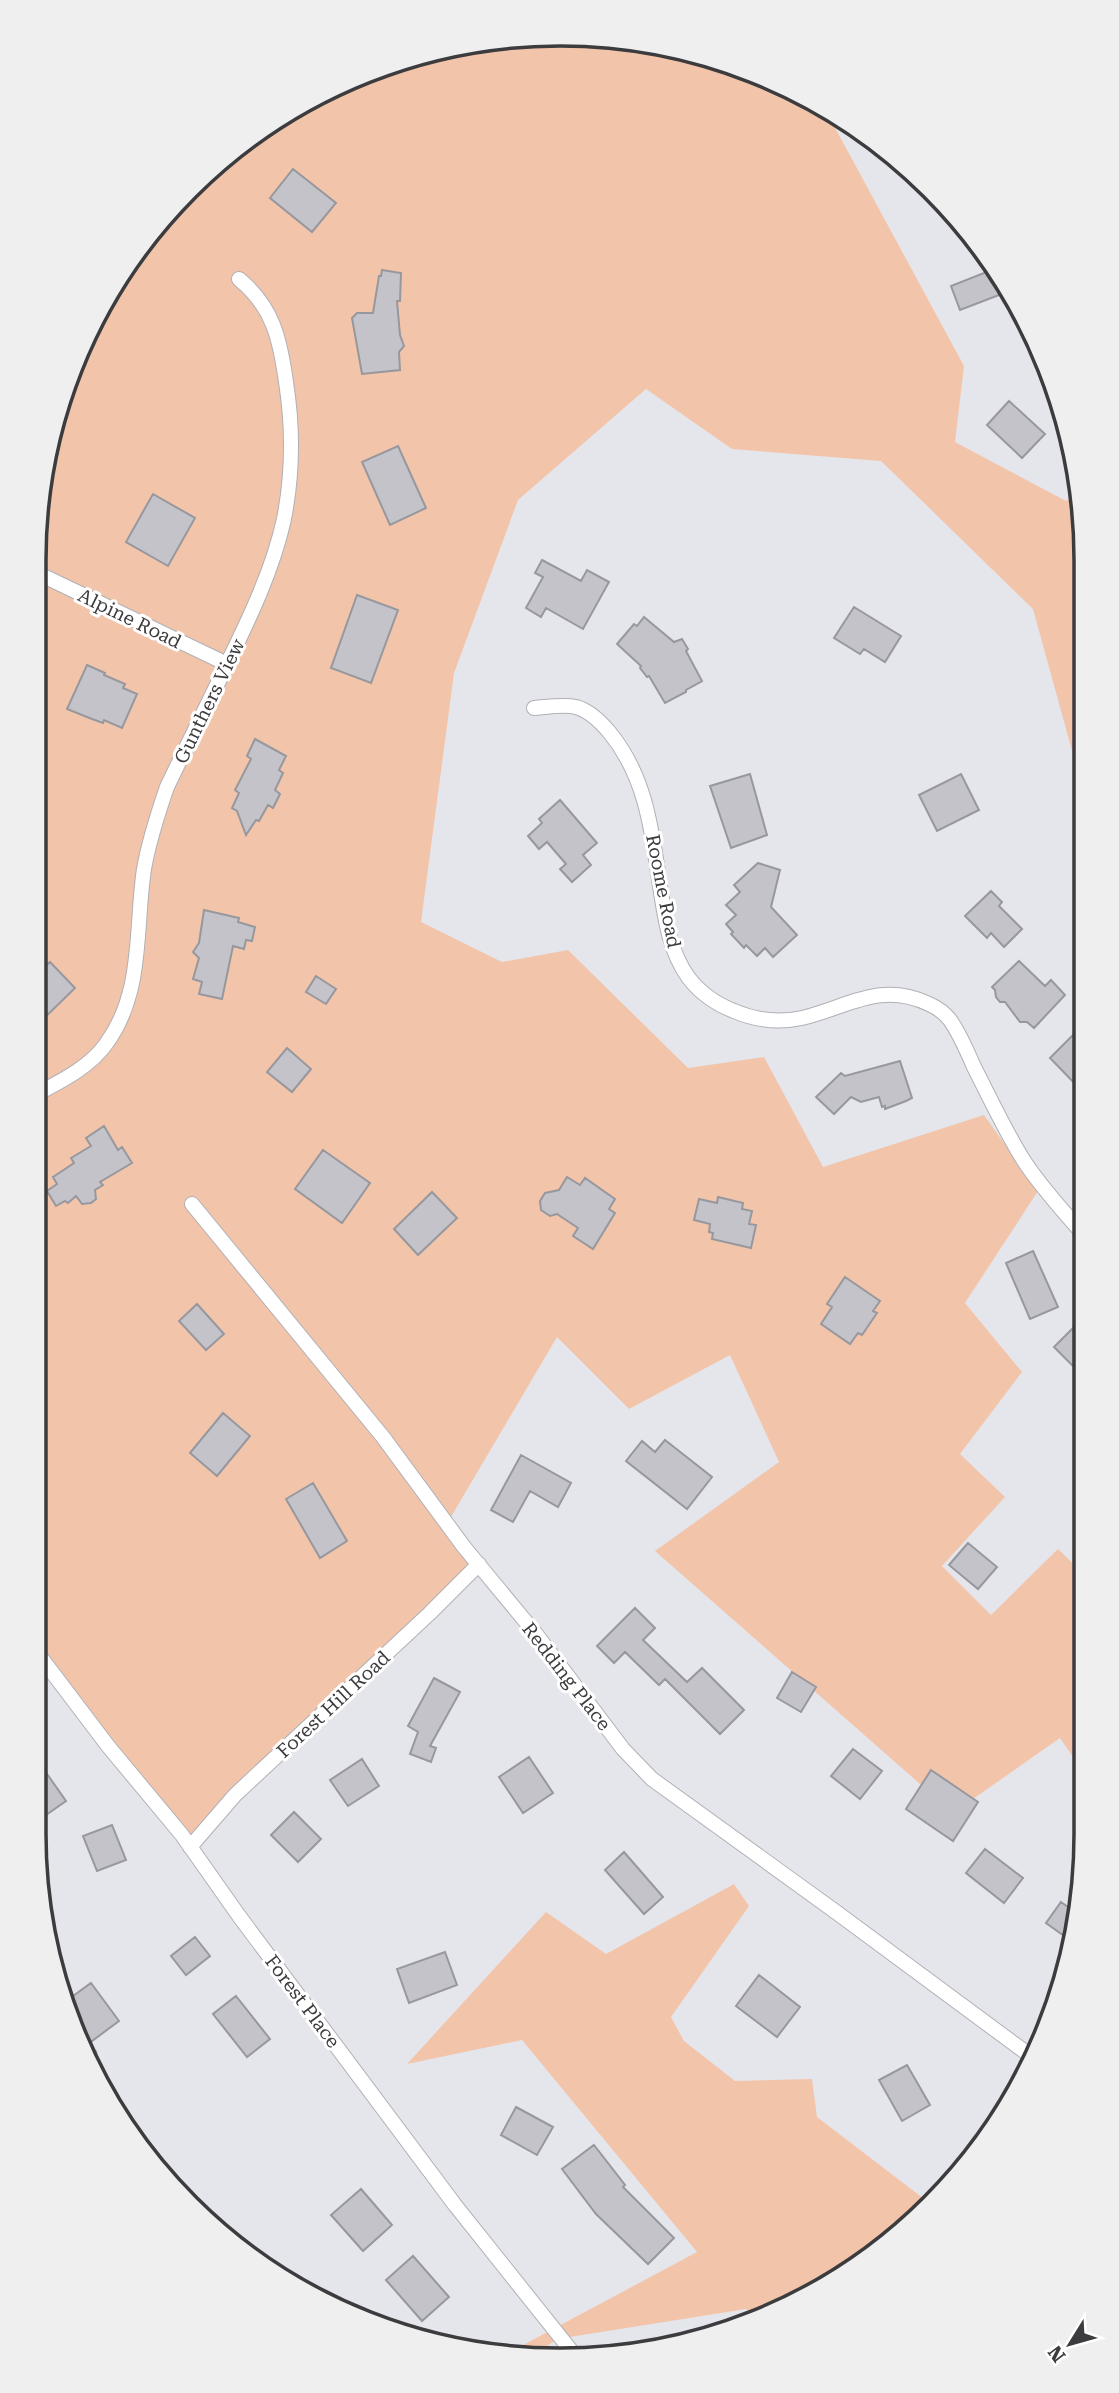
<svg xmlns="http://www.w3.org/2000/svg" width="1119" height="2393" viewBox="0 0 1119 2393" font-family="'Roboto Serif',serif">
<rect width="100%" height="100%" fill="#e5e5ec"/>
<path fill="#f2c5ab" d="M559,33L662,43L761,73L826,111L964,366L955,442L1066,501L1081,491L1082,787L1033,609L881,461L732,449L646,389L518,500L454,673L421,922L502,962L568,950L688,1068L764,1057L823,1167L984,1115L1038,1191L965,1303L1022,1372L960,1454L1005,1497L942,1566L991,1615L1058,1549L1085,1575L1086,1776L1060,1738L953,1813L655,1551L779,1462L730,1355L629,1409L557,1337L445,1527L475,1568L186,1845L33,1652V774L35,770L33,766V559L43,457L73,358L122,267L187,188L267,122L358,73L456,43Z
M734,1884L749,1906L671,2017L684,2041L735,2081L812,2079L817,2117L928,2202L822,2289L758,2318L746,2309L557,2339L539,2352L512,2351L697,2252L522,2040L407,2064L546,1912L606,1954Z"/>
<path fill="#c3c3c9" stroke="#97979e" stroke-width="2" d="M293,169L336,203L312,232L270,198Z
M994,269L1007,292L960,310L951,286Z
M382,270L401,273L400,301H397L400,335L404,346L399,352L400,370L362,374L352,318L357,313H373L379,276H381Z
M1009,401L1045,434L1022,458L987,425Z
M398,446L426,508L390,525L362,462Z
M153,494L195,518L168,566L126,542Z
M542,560L581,581L587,570L609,582L583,629L546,608L541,617L526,608L543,577L535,573Z
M357,595L398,610L371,683L331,668Z
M854,607L901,636L885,662L864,649L860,654L834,638Z
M644,617L674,642L682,639L688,649L686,651L702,681L686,690V692L665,703L649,676L647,677L640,668L641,666L617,644L634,624L637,626Z
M87,665L105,673L104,675L125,684L123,688L137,694L122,728L104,720L103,723L92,719L67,709Z
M255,739L286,756L279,770L283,773L275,790L280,794L273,808L268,805L259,821L256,820L246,835L237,811L232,808L239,793L235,790L251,759L247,756Z
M750,774L767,835L731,848L710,786Z
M961,774L979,810L937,831L919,795Z
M560,800L597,843L583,855L591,865L572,882L560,869L566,864L547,842L539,849L528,836L542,823L539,819Z
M758,863L780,870L771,907L797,935L773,957L765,948L757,956L746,945L744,948L731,934L733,932L726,924L736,915L726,905L740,892L734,885Z
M991,891L1002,902L999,906L1022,929L1004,947L991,933L987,938L965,916Z
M204,910L239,918L238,922L255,927L252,941L246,940L244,949L233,946L222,999L199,994L202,982L193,979L199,958L193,952L199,943Z
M1019,961L1045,986L1051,980L1065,995L1034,1028L1027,1022H1020L1005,1002H1000L996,997L995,990L992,987Z
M50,962L75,988L33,1029V978Z
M316,976L336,989L326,1004L306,992Z
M1083,1025V1092L1050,1058Z
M287,1048L311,1069L292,1092L267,1072Z
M900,1061L912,1098L906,1101L885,1109V1106L882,1107L879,1097L861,1102L851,1097L834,1114L816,1097L841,1073L845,1076Z
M104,1126L118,1150L122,1147L132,1163L100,1182L103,1185L95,1190L96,1199L91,1203L82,1204L76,1196L68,1203L65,1201L56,1206L47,1191L57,1184L53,1177L74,1163L71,1158L91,1146L86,1138Z
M323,1150L370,1183L342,1223L295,1189Z
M567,1177L580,1185L585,1178L615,1199L609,1209L615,1213L593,1249L573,1236L578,1228L557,1214L550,1216L541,1210L540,1201L545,1193L559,1190Z
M432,1192L457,1218L418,1255L394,1229Z
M718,1197L743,1203L742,1209L752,1211L749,1224L756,1225L751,1248L712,1239L713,1233L709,1232L710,1224L694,1220L699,1199L717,1203Z
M1033,1251L1058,1307L1030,1319L1006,1263Z
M845,1277L880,1301L873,1311L877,1313L862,1335L858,1333L850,1344L821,1324L832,1307L827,1304Z
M197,1304L224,1334L206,1350L179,1321Z
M1074,1327L1084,1337V1377L1054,1347Z
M223,1413L250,1436L217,1476L190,1453Z
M665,1440L712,1477L687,1509L626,1461L642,1441L655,1452Z
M521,1455L571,1483L558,1507L530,1491L513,1522L491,1510Z
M313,1483L347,1541L320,1558L286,1499Z
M968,1543L997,1567L978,1589L949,1565Z
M635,1608L655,1628L643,1640L687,1682L702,1668L744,1710L720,1734L665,1679L659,1685L625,1652L614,1663L597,1646Z
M792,1672L816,1687L801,1712L777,1698Z
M434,1678L460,1692L430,1746L436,1748L431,1762L410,1754L418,1732L408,1726Z
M853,1749L882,1771L860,1799L831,1776Z
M33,1754L66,1801L33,1824Z
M529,1757L553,1793L523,1813L499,1777Z
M362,1759L379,1786L348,1806L330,1780Z
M931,1770L978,1802L953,1841L906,1809Z
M294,1812L321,1839L298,1862L271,1835Z
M112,1825L126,1860L97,1871L83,1836Z
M985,1849L1023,1878L1004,1903L966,1873Z
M624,1852L663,1897L644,1914L605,1870Z
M1061,1902L1078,1914L1074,1943L1046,1923Z
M195,1937L210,1956L186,1975L171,1956Z
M445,1952L457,1985L409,2003L397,1969Z
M759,1975L800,2007L777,2037L736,2006Z
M91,1983L119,2021L88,2044L67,2016L62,2004Z
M236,1996L270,2039L247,2057L213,2014Z
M907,2065L930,2105L902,2121L879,2080Z
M516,2107L553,2127L537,2155L501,2135Z
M594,2145L625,2185L623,2187L674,2238L648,2264L596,2214L562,2169Z
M361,2189L392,2225L363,2251L331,2215Z
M413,2256L449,2297L422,2321L386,2280Z"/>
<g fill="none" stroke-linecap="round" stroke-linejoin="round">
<g stroke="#b0b0b6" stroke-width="9">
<path id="lane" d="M86,2056L93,2053"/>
</g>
<g stroke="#b0b0b6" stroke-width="16">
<path id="street" d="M33,571L227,664
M534,708C548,707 563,704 576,707C590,711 601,722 610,733C646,777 652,831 660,886C665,918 669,950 688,977C700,993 716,1004 734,1011C755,1020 779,1023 802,1018C848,1007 880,981 929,1004C938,1008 944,1012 950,1020C960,1034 967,1051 974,1067C990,1098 1005,1131 1024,1161C1041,1187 1063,1211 1084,1235
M33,1096C59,1082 89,1068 106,1044C144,992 135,929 144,869C149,841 158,813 167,787C187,745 208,704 228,662C250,617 273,569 284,519C293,473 293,427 286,382C280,339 273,307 239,279
M192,1204L383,1437L464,1547L536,1634L623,1749L652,1779L836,1912L1032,2057
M33,1647L108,1746L182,1835L239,1916L455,2205L573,2353
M190,1847L235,1795L430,1613L479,1564"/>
</g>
<use href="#lane" stroke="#fff" stroke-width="7"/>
<use href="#street" stroke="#fff" stroke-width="14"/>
</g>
<g text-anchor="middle" stroke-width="6" stroke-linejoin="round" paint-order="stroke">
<g font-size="19" fill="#3c3c3f" stroke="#fff">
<text transform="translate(130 618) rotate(26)" y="7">Alpine Road</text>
<text transform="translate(209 701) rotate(-64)" y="7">Gunthers View</text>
<text transform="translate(664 891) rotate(79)" y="7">Roome Road</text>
<text transform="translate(567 1676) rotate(52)" y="7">Redding Place</text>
<text transform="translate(333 1704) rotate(-43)" y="7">Forest Hill Road</text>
<text transform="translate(303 2001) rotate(53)" y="7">Forest Place</text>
</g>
</g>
<path d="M0 0H1119V2393H0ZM560 46H560A514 514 0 0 1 1074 560V1834A514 514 0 0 1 560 2348H560A514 514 0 0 1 46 1834V560A514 514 0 0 1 560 46Z" fill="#efeff0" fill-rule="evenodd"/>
<path fill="none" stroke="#3c3c3f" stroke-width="3.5" d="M560 46H560A514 514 0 0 1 1074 560V1834A514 514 0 0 1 560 2348H560A514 514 0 0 1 46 1834V560A514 514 0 0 1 560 46Z"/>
<g transform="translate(1070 2344) rotate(233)" stroke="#ffffff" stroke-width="5" paint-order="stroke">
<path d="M0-5L12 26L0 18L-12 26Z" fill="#3c3c3f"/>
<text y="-10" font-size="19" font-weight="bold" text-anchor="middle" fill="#3c3c3f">N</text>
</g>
</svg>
